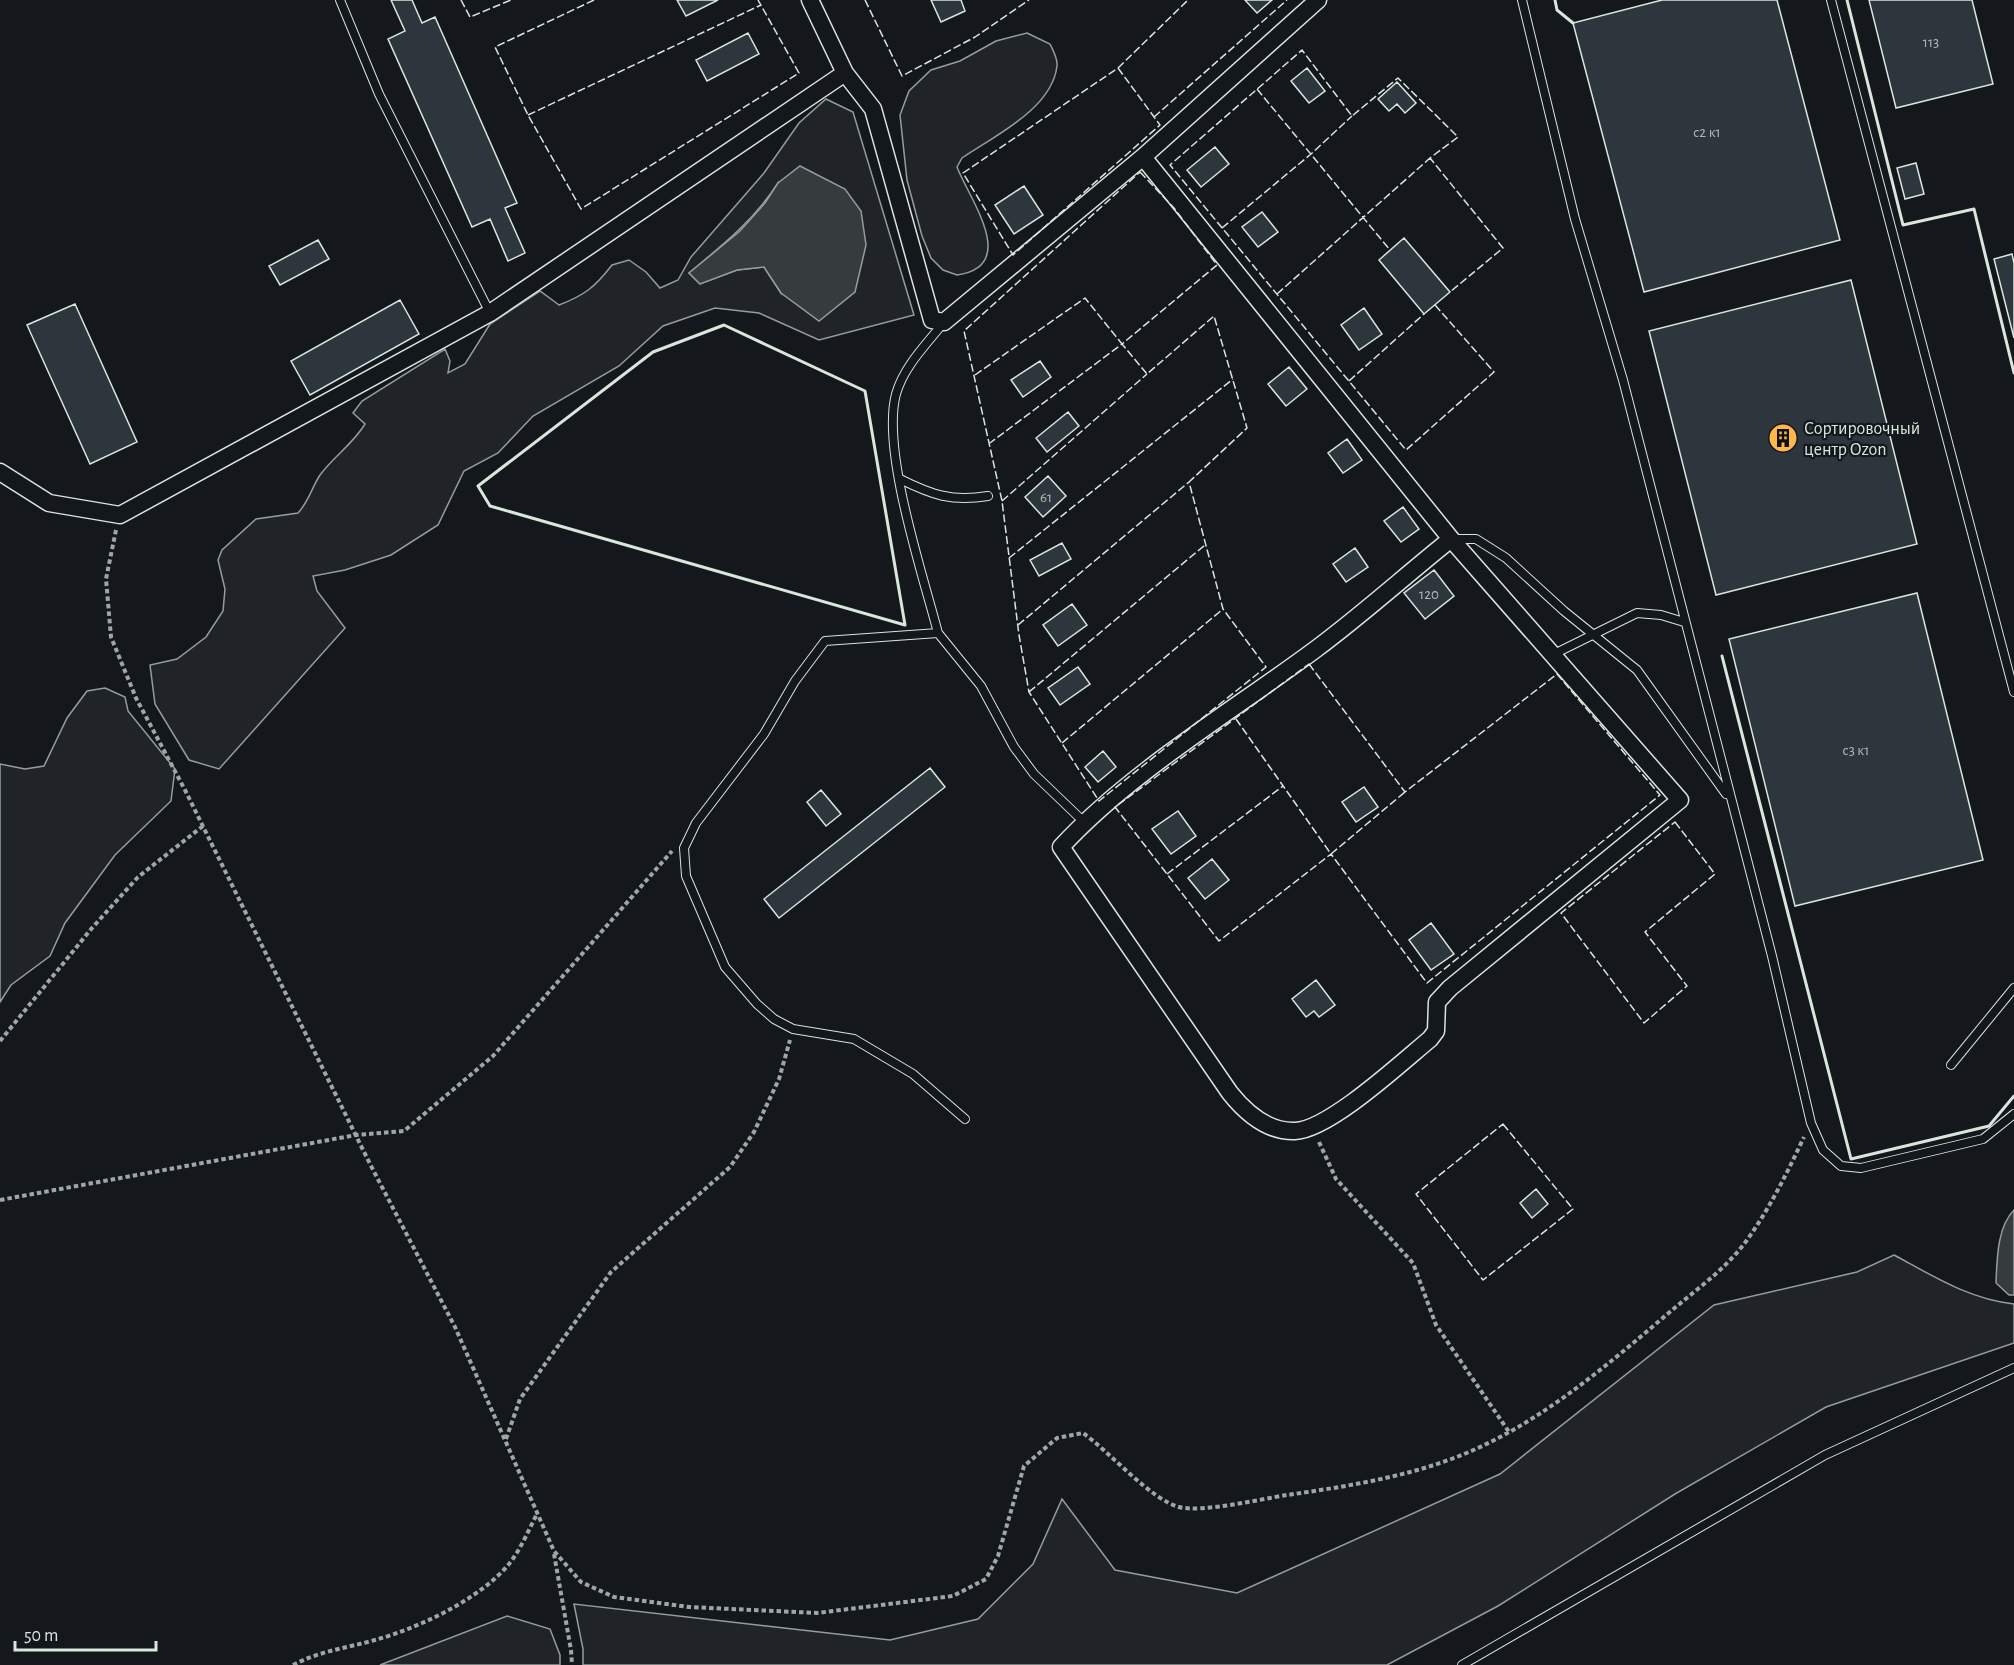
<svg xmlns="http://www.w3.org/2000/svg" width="2014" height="1665" viewBox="0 0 2014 1665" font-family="'Alegreya Sans',sans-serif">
<rect width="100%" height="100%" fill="#14181c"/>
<path fill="#202428" stroke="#939e99" stroke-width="1.5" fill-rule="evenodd" d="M1027,33L1050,44C1053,50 1058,59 1057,66C1052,109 994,136 962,158L957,167C968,197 1021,266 957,275L943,270L931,258L922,236L907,180L900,115L909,91L931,70L960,61L996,41Z
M826,99L853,112L914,315L819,340L759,313L715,308L663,326L619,366L533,416L498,453L464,471L438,525L391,555L345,570L313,576L317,591L345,628L219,769L189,760L155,704L150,665L177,659L206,637L223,611L225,589L218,560L222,550L256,519L298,513C309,501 312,487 320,475C334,456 353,444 365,424L353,413L362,401L445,349L450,361L448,373L465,364L490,324L540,291L559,305C585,295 595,287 612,265L629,260L646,272L660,288L678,280L691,257L764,173L799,123ZM778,183L781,293L764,267L737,270L700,284L689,273C723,245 754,220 778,183Z
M105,688L125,697L128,711L175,769L171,801L115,855L65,923L50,956L11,985L0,1002V764L25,769L44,766L67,718L87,691Z
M1894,1255C1933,1276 1969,1299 2014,1304V1343L1826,1407L1675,1494L1498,1606L1387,1665H583V1649L574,1604L890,1640L978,1619L1033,1564L1062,1499L1115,1570L1237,1593L1500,1474L1714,1305L1857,1272Z
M507,1616L550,1629L560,1655V1665H380Z"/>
<path fill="#363b3e" stroke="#939e99" stroke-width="1.5" d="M800,166L845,189L861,211L866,245L855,292L819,321L781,293L764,267L737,270L700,284L689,273L740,231L765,203L778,183Z
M2014,1210V1295H2009L1996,1283C1997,1260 1997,1227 2014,1210Z"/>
<path fill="#2c363c" stroke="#d8e6dc" stroke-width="1.5" d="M391,0H412L422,23L435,17L517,203L505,208L525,253L508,261L490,219L472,227L388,39L405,31Z
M677,0H718L686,16Z
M931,0H961L965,11L941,22Z
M1245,0H1272L1257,13Z
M1662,0H1777L1840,240L1644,292L1573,23Z
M1869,0H1972L1993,84L1896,108Z
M748,33L759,54L707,81L696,60Z
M1307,68L1325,91L1309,103L1291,81Z
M1397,82L1416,103L1405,113L1397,104L1389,111L1378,99Z
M1215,147L1229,164L1201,187L1187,170Z
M1916,163L1924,194L1905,199L1897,168Z
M1024,186L1043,215L1014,234L995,205Z
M1262,212L1278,232L1258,247L1242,227Z
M1404,238L1450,292L1424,314L1379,260Z
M318,240L329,259L280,285L269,266Z
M2012,254L2014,263V338L1994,259Z
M1851,280L1917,544L1716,595L1649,331Z
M400,300L419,334L310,395L291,361Z
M75,304L137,442L90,464L27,325Z
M1364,308L1382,334L1359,350L1341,325Z
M1040,361L1051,377L1023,397L1011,380Z
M1289,367L1307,389L1286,406L1268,384Z
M1068,412L1079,426L1047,452L1036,438Z
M1347,439L1362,460L1343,473L1328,453Z
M1048,476L1066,496L1043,517L1025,497Z
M1403,507L1419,529L1401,542L1384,521Z
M1062,543L1071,559L1039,576L1030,560Z
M1355,548L1368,567L1346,582L1333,564Z
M1434,570L1454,596L1425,619L1404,593Z
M1917,593L1983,860L1795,906L1729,639Z
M1072,604L1087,625L1058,646L1043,625Z
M1078,667L1090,684L1060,705L1048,688Z
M1103,751L1116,767L1098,782L1085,767Z
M930,768L945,787L779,918L764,899Z
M1364,787L1378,807L1356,822L1342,802Z
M821,790L841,814L826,826L807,802Z
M1178,811L1196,836L1171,854L1152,829Z
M1212,859L1229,880L1205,899L1188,878Z
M1431,923L1454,954L1431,970L1409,940Z
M1316,980L1335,1005L1319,1017L1314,1011L1306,1017L1292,999Z
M1536,1189L1548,1204L1532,1218L1520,1203Z"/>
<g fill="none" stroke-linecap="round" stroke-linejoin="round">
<g stroke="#d8e6dc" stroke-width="10">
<path id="service" d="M340,0L379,94L490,313
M1522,0L1575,219L1623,380L1772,956L1811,1123L1823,1150L1841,1166L1861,1168L1983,1139L2014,1114
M1831,0L2014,692
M944,322C926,345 904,366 896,394C881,450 923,575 938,633L825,641L795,681L764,734L696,823L684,848L686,876L725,967L757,1004L774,1019L793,1029L854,1039L913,1074L965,1119
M900,479C932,495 952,502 988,496
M1451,539H1476L1506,558L1564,611L1637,670L1726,794
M938,633L981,686L1014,747L1034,774L1084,822
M1552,655L1637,613L1661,615L1684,622
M1951,1065L2014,988
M1462,1665L1825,1455L2014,1368"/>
</g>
<g stroke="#d8e6dc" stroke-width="19">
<path id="minor" d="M810,0L845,73L873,109L932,320L944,322L1143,157L1318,0
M1143,157L1451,539L1680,800L1450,988L1437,1002L1436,1031L1430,1039C1402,1062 1329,1130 1295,1131C1267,1132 1246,1113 1230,1093L1061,847C1130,772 1234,710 1316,649C1363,614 1406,575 1451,539
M0,472L49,503L120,515L490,313L845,73"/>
</g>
<path stroke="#9da8a2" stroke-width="4" stroke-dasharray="4.5 3" stroke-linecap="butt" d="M116,530L106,579L111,637L136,698L185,790L370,1164L455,1327L554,1551L581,1582L614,1597L689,1607L817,1613L953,1596L986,1579L998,1556L1024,1466L1057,1438L1083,1433C1111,1453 1150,1499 1179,1507C1202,1513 1261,1499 1287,1495C1343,1487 1401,1478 1454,1458C1536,1427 1605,1367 1671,1311C1697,1289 1727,1268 1747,1240C1770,1208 1787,1173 1804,1137
M0,1041L92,928L138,877L203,826
M1319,1142L1336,1179L1413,1263L1436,1325L1509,1432
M0,1200L356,1135L404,1131L493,1056L672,851
M506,1439L520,1399L611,1272L730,1167L754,1132L779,1079L790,1040
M554,1554L571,1650L572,1665
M293,1665C319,1651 347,1648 375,1640C419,1628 480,1599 509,1564C521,1549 529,1529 538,1512"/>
<use href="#service" stroke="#14181c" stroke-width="8"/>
<use href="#minor" stroke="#14181c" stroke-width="16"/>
<path stroke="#d8e6dc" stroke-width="1.5" stroke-dasharray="8 3" stroke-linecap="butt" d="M461,0L470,17L511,0
M594,0L495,47L528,115L581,209L799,73L758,0
M865,0L902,76L975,37L1029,0
M1118,68L1160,125L1013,255L963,173Z
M1118,68L1188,0
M1257,89L1390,250
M528,115L761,5
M1154,117L1287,0
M1140,172L1174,208L1217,265L1122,344L1147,374L1214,316L1247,428L1189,482L1223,609L1266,667L1099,801L1029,692L1019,635L1002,501L964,331Z
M1222,228L1311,154L1352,116
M1277,294L1430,158
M1435,305L1494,372L1406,450L1170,165L1302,50L1352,116L1398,78L1458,137L1430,158L1503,248L1450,292
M975,375L1085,298L1122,344L990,443
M1349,381L1424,314
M1002,501L1147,374
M1009,558L1233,379
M1018,625L1189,482
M1309,664L1405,792L1557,674L1660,795L1427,983L1331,854L1219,941L1115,807Z
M1029,692L1205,545
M1236,719L1331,854L1405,792
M1062,743L1223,609
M1675,822L1715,874L1645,932L1687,986L1644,1023L1561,913Z
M1167,874L1283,786
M1503,1124L1573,1209L1483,1280L1416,1194Z"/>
<path stroke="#d8e6dc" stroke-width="3" d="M1555,0L1557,10L1573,23
M1847,0L1903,225L1974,209L2014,373
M724,325L865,391L905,625L490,506L478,486L653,352Z
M1722,656L1851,1159L1989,1126L2014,1096"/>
</g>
<defs>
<g id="building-disc" transform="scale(1.5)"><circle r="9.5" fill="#ffb74d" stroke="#14181c"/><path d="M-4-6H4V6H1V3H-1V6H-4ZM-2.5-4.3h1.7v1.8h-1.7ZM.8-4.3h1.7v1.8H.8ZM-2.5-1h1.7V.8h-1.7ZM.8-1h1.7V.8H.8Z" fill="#111"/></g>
</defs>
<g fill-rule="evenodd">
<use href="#building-disc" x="1783" y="438"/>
</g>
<g text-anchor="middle" stroke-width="4.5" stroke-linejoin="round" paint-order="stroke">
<g font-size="15" fill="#adbab4">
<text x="1931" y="47">113</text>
<text x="1707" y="137">с2 к1</text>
<text x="1046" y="502">61</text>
<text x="1429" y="599">120</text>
<text x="1856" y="755">с3 к1</text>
</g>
<g font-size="18" fill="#d8e6dc" stroke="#14181c" text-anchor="start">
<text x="1804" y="434">Сортировочный<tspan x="1804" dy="21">центр Ozon</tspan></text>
</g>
</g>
<path d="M15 1641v9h141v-9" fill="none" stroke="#d8e6dc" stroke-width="3"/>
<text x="24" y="1641" font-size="18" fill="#d8e6dc" stroke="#14181c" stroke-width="4.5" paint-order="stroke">50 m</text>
</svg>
